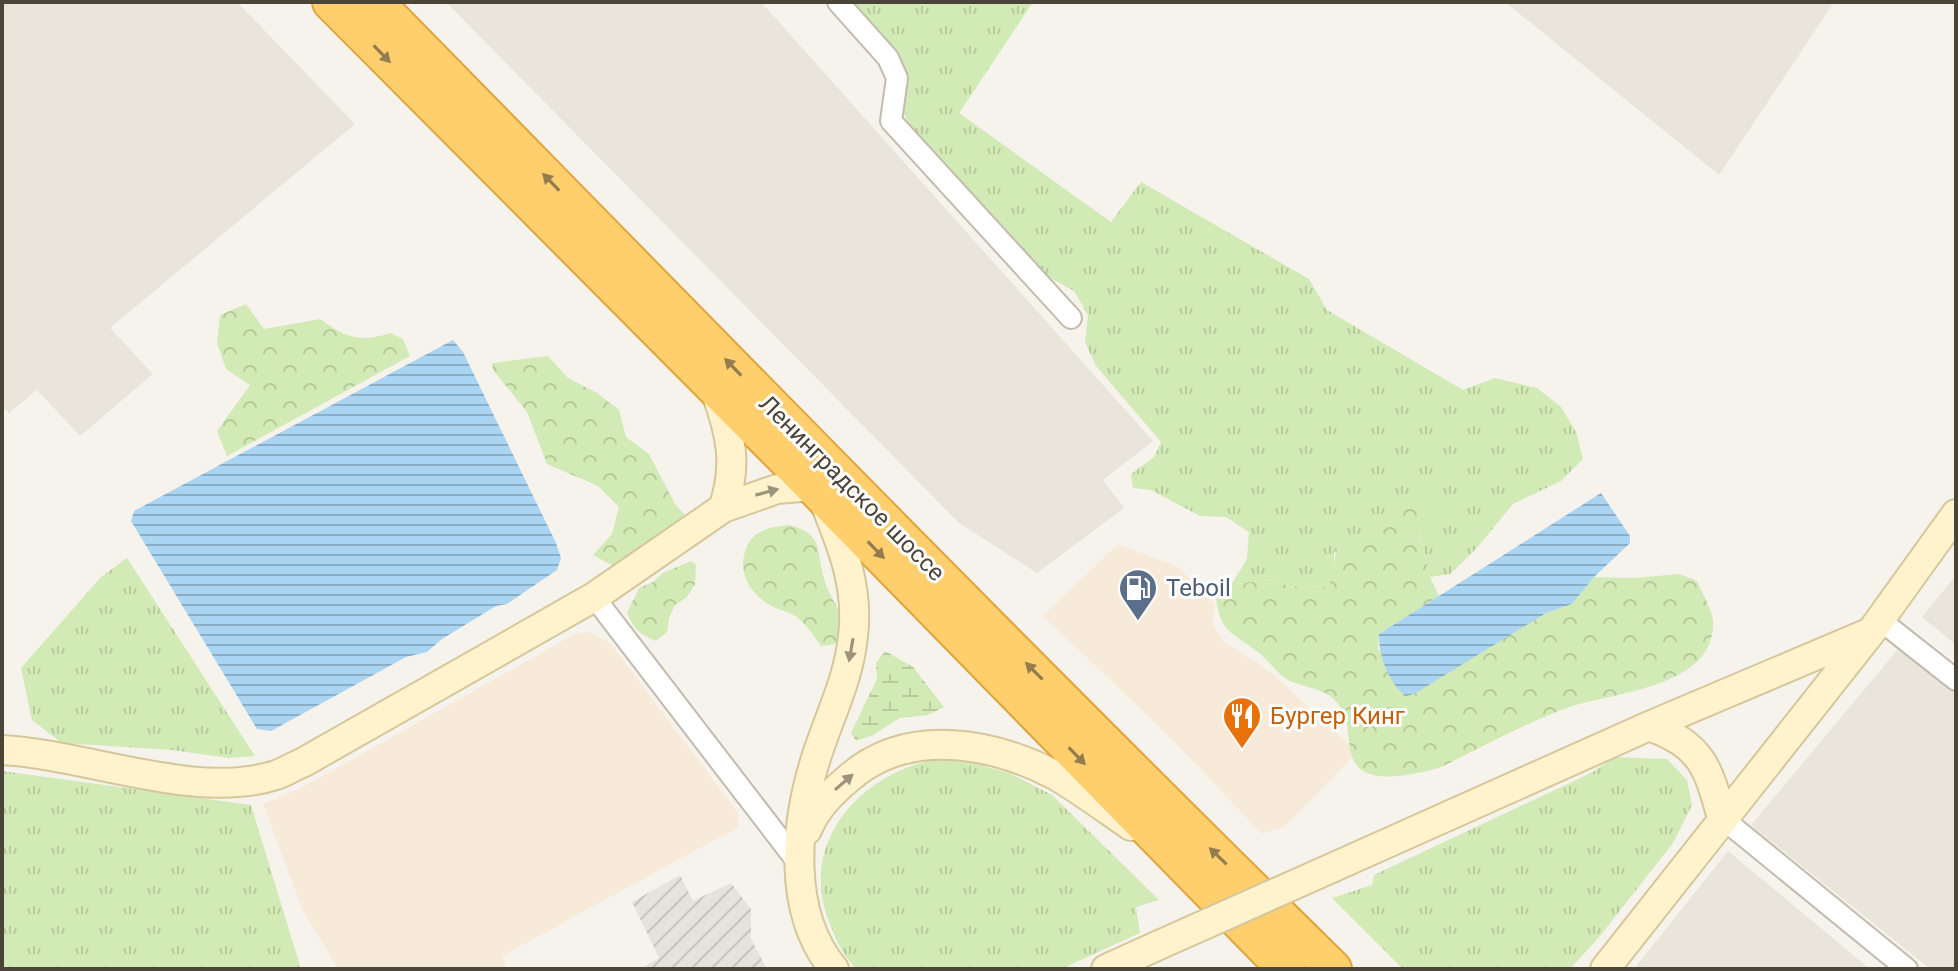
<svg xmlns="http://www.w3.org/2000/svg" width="1958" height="971" viewBox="0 0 1958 971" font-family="Roboto,sans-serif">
<defs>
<pattern id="industrial-furrows" width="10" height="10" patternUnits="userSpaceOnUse" patternTransform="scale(2)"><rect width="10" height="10" fill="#e6e2dd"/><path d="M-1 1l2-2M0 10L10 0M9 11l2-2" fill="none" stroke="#c7c3be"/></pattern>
<pattern id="grass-tufts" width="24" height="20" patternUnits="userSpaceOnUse" patternTransform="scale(2)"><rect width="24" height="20" fill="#d2eab5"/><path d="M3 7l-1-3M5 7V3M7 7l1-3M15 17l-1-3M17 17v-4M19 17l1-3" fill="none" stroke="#b6ca9c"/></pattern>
<pattern id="forest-crowns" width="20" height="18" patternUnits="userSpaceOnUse" patternTransform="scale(2)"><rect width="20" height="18" fill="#d2eab5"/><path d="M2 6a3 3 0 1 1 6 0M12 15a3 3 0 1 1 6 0" fill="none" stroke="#b6ca9c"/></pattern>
<pattern id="wetland-marsh" width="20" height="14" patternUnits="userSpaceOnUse" patternTransform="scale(2)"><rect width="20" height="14" fill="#d2eab5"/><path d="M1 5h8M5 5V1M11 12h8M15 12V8" fill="none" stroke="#b6ca9c"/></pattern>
<pattern id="water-rules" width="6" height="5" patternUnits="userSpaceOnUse" patternTransform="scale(2)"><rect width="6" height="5" fill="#a9d4f2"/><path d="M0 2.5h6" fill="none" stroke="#8caec5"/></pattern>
</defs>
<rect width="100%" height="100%" fill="#f6f3ec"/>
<path fill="#eae5da" d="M2,2H237L355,124L110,328L153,374L80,436L37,390L9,413L2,406Z
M446,2H761L1153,441L1103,480L1124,508L1037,573L959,523Z
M1505,2H1834L1719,175Z
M1956,575V645L1922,617Z
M1899,648L1956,695V969H1930L1751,825Z
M1728,851L1870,969H1634Z"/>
<path fill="#f7ead8" d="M1118,544L1178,567L1215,604L1212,624L1224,642L1272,673L1357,753L1285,826L1262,834L1166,733L1043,616Z
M590,632L610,643L738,813V827L502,956L508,969H338L303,911L263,804L303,787L575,634Z"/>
<path fill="url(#industrial-furrows)" d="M680,875L693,901L731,883L751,909V939L767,969H640L659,958L632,902Z"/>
<path fill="url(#grass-tufts)" d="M848,2H1033L959,113L1111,222L1141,182L1309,279L1327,310L1463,390L1495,378L1537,388L1561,407L1576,432L1583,459L1561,481L1513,504L1476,549L1450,574L1430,577L1419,531L1389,511L1368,534L1334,552L1335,574L1328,587L1288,586L1270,579L1231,585L1247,559L1249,532L1226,517L1200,516L1151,490L1133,488L1131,474L1154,457L1161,442L1096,366L1085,342L1088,315L1074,291L1034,269L910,126Z
M127,558L255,756L229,758L172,750L62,743L32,720L21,668L101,577Z
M1615,757L1667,759L1687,780L1692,805L1673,843L1600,936L1570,969H1403L1332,898L1372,885L1374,875L1591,773Z
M942,758L958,759L1009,773L1052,795L1159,900L1136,907L1140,933L1061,969H857C845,959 837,942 831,927C795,843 861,771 942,758Z
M2,771L251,805L301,969H2Z"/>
<path fill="url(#forest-crowns)" d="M246,304L264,329L320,319C347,338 358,343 391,333L403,339L410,356L227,456L217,431L250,385L226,369L217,343L220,315Z
M548,356L568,378L597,393L619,410L626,437L649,454L675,504L684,514L666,539L617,568L593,555L612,534L619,507L598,486L547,464L527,412L493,370L492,363Z
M1416,495L1444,511L1419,532L1430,577L1439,596L1379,634L1378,650L1546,613L1572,604L1594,577L1635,578L1679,574L1697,581C1702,593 1712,609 1713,621C1716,689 1611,692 1567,708C1523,724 1481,748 1439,768C1419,773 1384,782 1365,772C1341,759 1355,725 1339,705C1328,689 1307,688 1290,681C1276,674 1270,661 1258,652C1233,632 1220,634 1216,597L1231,585L1270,579L1288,586L1328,587C1336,571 1334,555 1338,538L1368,534L1389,511Z
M790,525C824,535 816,550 824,579C832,607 850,612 835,644L821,646C814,636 807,625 797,617C788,611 777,610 768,604C747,590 737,570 747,546C754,530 774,526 790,525Z
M691,561L696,564L695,585L686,598L675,605L669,618L667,632L656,641C640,635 633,628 627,613L639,588L653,582L663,573Z"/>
<path fill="url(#wetland-marsh)" d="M885,651L913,667L944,707L928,715L900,718L873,735L856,741L851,733L877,679L876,663Z"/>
<path fill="url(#water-rules)" d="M453,340L463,352L556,543L561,558L557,570L507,604L496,606L442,639L427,652L406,657L271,731L257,729L131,521L134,511Z
M1601,493L1630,536V543L1594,577L1572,604L1546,613L1414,694L1406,696C1389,684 1378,654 1379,634Z"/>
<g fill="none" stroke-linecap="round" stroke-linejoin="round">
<g stroke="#c2bbae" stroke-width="24">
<path id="street" d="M838,2L888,58L897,78L891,121L1071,318
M594,597L799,864
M1880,620L1956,680
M1722,818L1907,969"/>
</g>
<g stroke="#d6c79b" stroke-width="32">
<path id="secondary" d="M716,393C731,433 738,467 723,508
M826,506C843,548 859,589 853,636C849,679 829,717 816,758C795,824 787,913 834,969
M1649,726C1702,745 1708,767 1722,818
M2,750C85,754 196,801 276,775C285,772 294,766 304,762L594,597L723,508L777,489L813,486
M807,830C816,808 831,793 849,778C907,727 991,742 1055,775C1081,790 1106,809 1131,826
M1334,867L1649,726L1871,632
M1106,969L1159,945
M1605,969L1871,632L1956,514"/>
</g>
<g stroke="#e0a43c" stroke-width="40">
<path id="highway" d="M331,2L813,486L1286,969
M375,2C693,326 1009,651 1333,969"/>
</g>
<use href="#street" stroke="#fff" stroke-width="20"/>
<use href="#secondary" stroke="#fff3cd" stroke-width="28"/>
<use href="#highway" stroke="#ffcf6e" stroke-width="36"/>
<g stroke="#d6c79b" stroke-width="32" stroke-linecap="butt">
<path id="secondary-bridge" d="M1159,945L1334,867"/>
</g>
<use href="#secondary-bridge" stroke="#fff3cd" stroke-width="28"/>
</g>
<defs><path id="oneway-solid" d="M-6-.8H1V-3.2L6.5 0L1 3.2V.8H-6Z" transform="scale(2)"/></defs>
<g fill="#937c4e">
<use href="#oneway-solid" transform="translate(382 54) rotate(46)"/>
<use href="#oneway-solid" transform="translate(551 182) rotate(-134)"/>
<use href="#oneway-solid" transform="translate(733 367) rotate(-134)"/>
<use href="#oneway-solid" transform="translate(876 550) rotate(46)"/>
<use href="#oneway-solid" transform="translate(1034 671) rotate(-135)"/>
<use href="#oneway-solid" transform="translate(1077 756) rotate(46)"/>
<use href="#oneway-solid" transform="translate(1218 856) rotate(-136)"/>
</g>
<g fill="#9c937c">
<use href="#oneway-solid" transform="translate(767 492) rotate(-15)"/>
<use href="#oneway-solid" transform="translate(851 650) rotate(100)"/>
<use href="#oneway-solid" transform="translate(844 782) rotate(-41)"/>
</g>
<defs>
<g id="fuel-pin" transform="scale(2)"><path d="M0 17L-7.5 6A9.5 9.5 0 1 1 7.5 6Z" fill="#5c6f8a" stroke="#fff"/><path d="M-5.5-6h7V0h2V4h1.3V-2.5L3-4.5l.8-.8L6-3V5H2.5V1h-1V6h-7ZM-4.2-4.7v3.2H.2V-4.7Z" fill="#fff"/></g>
<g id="restaurant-pin" transform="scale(2)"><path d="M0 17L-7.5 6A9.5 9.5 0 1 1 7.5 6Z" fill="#e8710a" stroke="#fff"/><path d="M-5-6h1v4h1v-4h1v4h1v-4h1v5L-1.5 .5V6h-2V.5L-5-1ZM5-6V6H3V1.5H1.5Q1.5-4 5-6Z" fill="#fff"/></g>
</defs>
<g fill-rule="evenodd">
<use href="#fuel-pin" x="1138" y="588"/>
<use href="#restaurant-pin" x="1242" y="716"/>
</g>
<g text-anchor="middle" stroke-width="6" stroke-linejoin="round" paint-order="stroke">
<g font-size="24" fill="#4b4439" stroke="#fff">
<text transform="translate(852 488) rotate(45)" y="8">Ленинградское шоссе</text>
</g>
<g font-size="24" fill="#4e5e75" stroke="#fff" text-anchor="start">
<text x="1166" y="596">Teboil</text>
</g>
<g font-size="24" fill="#c56008" stroke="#fff" text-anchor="start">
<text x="1270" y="724">Бургер Кинг</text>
</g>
</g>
<rect width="1958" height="971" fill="none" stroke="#4b4439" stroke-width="8"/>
</svg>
